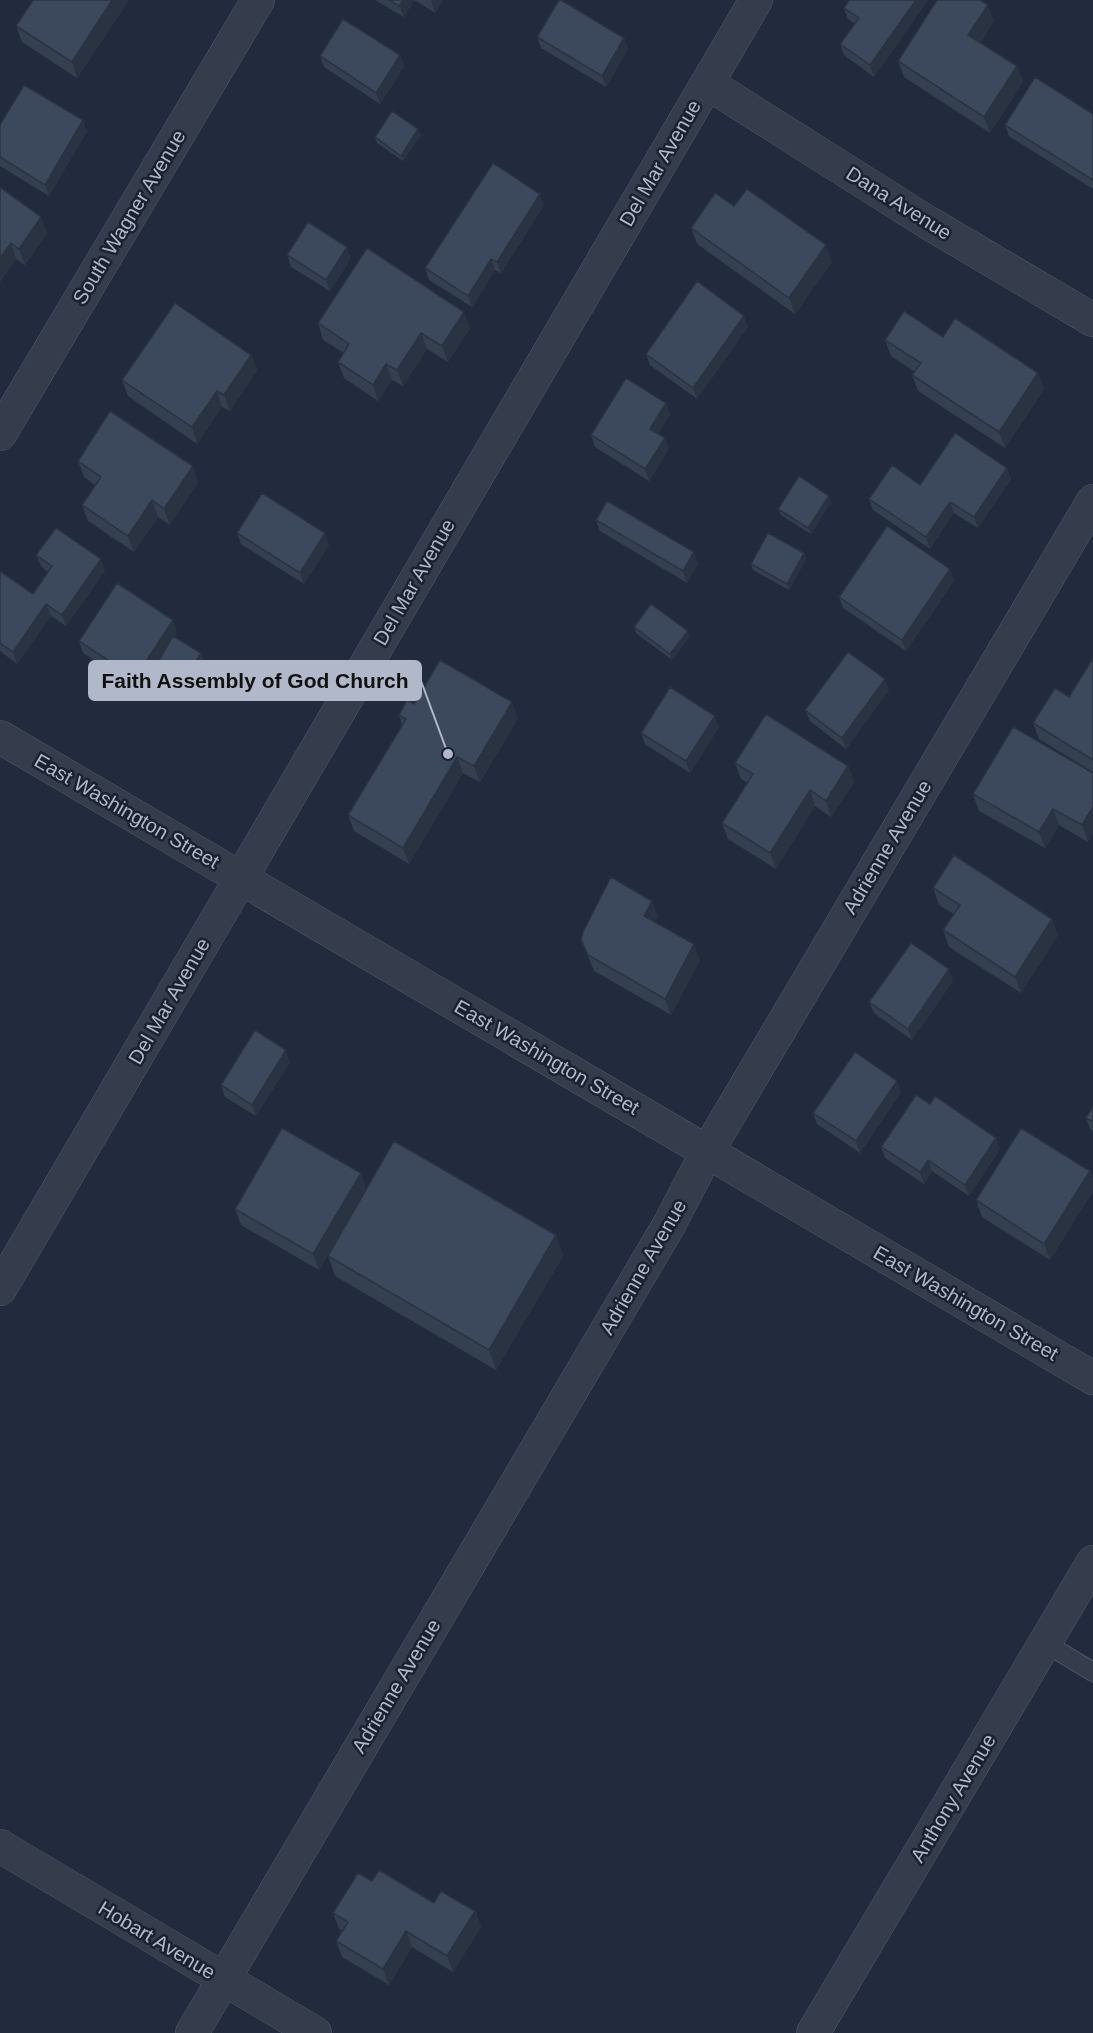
<svg xmlns="http://www.w3.org/2000/svg" width="1093" height="2033" viewBox="0 0 1093 2033" font-family="Arial,sans-serif">
<rect width="100%" height="100%" fill="#212b3d"/>
<g fill="none" stroke-linecap="round" stroke-linejoin="round">
<g stroke="#505868" stroke-width="20">
<path id="lane" d="M1045,1643L1093,1672"/>
</g>
<g stroke="#505868" stroke-width="34">
<path id="street" d="M707,83L927,222L1093,320
M0,434L258,0
M0,737L1093,1378
M0,1289L756,0
M0,1846L315,2033
M192,2033L669,1225L707,1152L1093,501
M813,2033L1093,1562"/>
</g>
<use href="#lane" stroke="#353d4d" stroke-width="18"/>
<use href="#street" stroke="#353d4d" stroke-width="33"/>
</g>
<path fill="#343f50" d="M33,0H129L77,78L22,42L16,26Z
M375,0H443L435,13L414,0L404,17Z
M849,0H928L874,77L844,55L840,44L855,24L848,19L844,8Z
M994,21L980,43L1017,66L1023,82L990,133L904,77L898,61Z
M537,37L624,38L628,49L606,87L541,48Z
M400,55L404,67L380,104L324,67L320,56Z
M1093,114V189L1009,136L1005,125Z
M0,125L87,131L49,196L0,166Z
M421,135L403,161L377,143L375,137Z
M0,187L47,233L25,265L16,259L0,282Z
M544,205L501,273L495,270L472,307L429,280L425,268Z
M734,206L832,262L795,314L697,244L691,228Z
M287,255L351,258L330,291L291,267Z
M318,323L470,328L448,362L427,349L403,386L392,380L378,401L344,378L338,362L344,353L323,340Z
M748,327L697,399L650,365L646,354Z
M885,340L1038,373L1044,389L1005,448L918,391L912,375L915,372L891,356Z
M251,355L257,371L230,411L222,407L197,444L128,396L122,380Z
M666,403L670,414L658,434L665,438L669,449L649,481L595,447L591,435Z
M78,461L198,482L170,525L158,517L134,552L88,521L82,505L95,485L84,477Z
M1007,468L1011,479L978,528L954,513L930,549L873,510L869,499L920,485Z
M831,502L811,534L781,515L778,509Z
M596,520L694,552L698,564L687,583L600,531Z
M237,533L329,545L304,584L241,544Z
M804,553L806,559L789,590L753,570L751,564Z
M36,555L105,571L66,626L51,616L17,664L0,651V571L33,594L48,572L41,566Z
M950,569L954,581L906,651L843,608L839,597Z
M634,627L690,636L672,660L636,633Z
M177,632L174,637L201,653L203,659L182,693L155,677L153,671L167,647L139,690L83,653L79,641Z
M1093,658V772L1039,739L1033,723L1069,697Z
M889,690L846,749L810,721L805,710Z
M414,704L518,719L480,782L463,773L409,864L354,831L348,815L402,725L399,715Z
M719,727L690,773L645,744L641,733Z
M735,763L848,766L854,782L831,817L815,806L776,869L728,839L722,823L748,783L741,779Z
M1093,773V833L1088,842L1059,825L1045,848L979,811L973,794Z
M933,888L1058,935L1021,993L949,947L943,930L954,914L939,905Z
M652,901L658,917L655,922L700,960L671,1015L594,971L581,940Z
M953,981L912,1040L874,1013L869,1002Z
M290,1062L256,1116L225,1097L221,1085Z
M901,1092L860,1153L817,1124L813,1113Z
M1093,1106V1131L1090,1129L1086,1118Z
M881,1147L1000,1149L969,1196L932,1171L924,1184L885,1158Z
M1090,1171L1093,1180V1191L1050,1260L982,1217L976,1200Z
M361,1173L366,1189L556,1235L563,1256L496,1370L335,1276L328,1256L331,1250L319,1270L241,1225L235,1209Z
M372,1881L434,1903L475,1911L481,1927L453,1972L412,1947L389,1985L342,1957L336,1941L342,1931L339,1929L333,1913Z"/>
<path fill="#2a3341" d="M112,0H129L77,78L72,62Z
M403,0H414L404,17L399,6Z
M432,0H443L435,13L431,2Z
M916,0H928L874,77L870,65Z
M988,5L994,21L974,51L968,35Z
M624,38L628,49L606,87L602,76Z
M400,55L404,67L380,104L376,93Z
M1017,66L1023,82L990,133L984,117Z
M83,120L87,131L49,196L45,185Z
M418,129L421,135L403,161L401,156Z
M540,194L544,205L501,273L497,262Z
M41,217L47,233L25,265L19,249Z
M11,243L16,259L0,282V258Z
M826,245L832,262L795,314L789,298Z
M347,247L351,258L330,291L326,280Z
M491,259L495,270L472,307L468,296Z
M464,312L470,328L448,362L442,346Z
M744,316L748,327L697,399L693,388Z
M421,333L427,349L403,386L397,370Z
M251,355L257,371L230,411L224,395Z
M386,364L392,380L378,401L373,385Z
M1038,373L1044,389L1005,448L999,432Z
M217,391L222,407L197,444L192,427Z
M666,403L670,414L654,440L650,429Z
M665,438L669,449L649,481L645,469Z
M193,466L198,482L170,525L164,509Z
M1007,468L1011,479L978,528L974,517Z
M829,496L831,502L811,534L808,528Z
M152,500L158,517L134,552L128,536Z
M950,502L954,513L930,549L926,537Z
M325,533L329,545L304,584L300,573Z
M694,552L698,564L687,583L683,571Z
M804,553L806,559L789,590L787,584Z
M101,559L105,571L66,626L62,615Z
M950,569L954,581L906,651L902,640Z
M46,604L51,616L17,664L13,652Z
M173,620L177,632L139,690L135,678Z
M688,631L690,636L672,660L670,654Z
M201,653L203,659L182,693L180,687Z
M885,679L889,690L846,749L842,738Z
M512,702L518,719L480,782L474,766Z
M715,716L719,727L690,773L686,761Z
M457,757L463,773L409,864L403,848Z
M848,766L854,782L831,817L826,801Z
M810,790L815,806L776,869L770,853Z
M1093,807V833L1088,842L1082,825Z
M1053,809L1059,825L1045,848L1039,832Z
M652,901L658,917L650,932L644,916Z
M1052,919L1058,935L1021,993L1015,977Z
M694,944L700,960L671,1015L665,999Z
M949,969L953,981L912,1040L908,1029Z
M286,1050L290,1062L256,1116L252,1105Z
M897,1081L901,1092L860,1153L856,1141Z
M996,1138L1000,1149L969,1196L965,1185Z
M928,1160L932,1171L924,1184L920,1172Z
M1090,1171L1093,1180V1191L1050,1260L1044,1244Z
M361,1173L366,1189L319,1270L313,1254Z
M556,1235L563,1256L496,1370L489,1350Z
M475,1911L481,1927L453,1972L447,1956Z
M406,1931L412,1947L389,1985L383,1969Z"/>
<path fill="#3c495d" stroke="#2a3341" stroke-width="1.5" d="M33,0H112L72,62L16,26Z
M389,0H403L399,6Z
M559,0H561L624,38L602,76L537,37Z
M849,0H916L870,65L840,44L859,18L844,8Z
M937,0H980L988,5L968,35L1017,66L984,117L898,61Z
M343,19L400,55L376,93L320,56Z
M1035,77L1093,114V180L1005,125Z
M24,85L83,120L45,185L0,157V125Z
M392,111L418,129L401,156L375,137Z
M493,163L540,194L497,262L491,259L468,296L425,268Z
M0,187L41,217L19,249L11,243L0,258Z
M747,189L826,245L789,298L691,228L715,193L734,206Z
M308,222L347,247L326,280L287,255Z
M367,248L464,312L442,346L421,333L397,370L386,364L373,385L338,362L349,344L318,323Z
M697,281L744,316L693,388L646,354Z
M175,303L251,355L224,395L217,391L192,427L122,380Z
M904,311L943,337L955,318L1038,373L999,432L912,375L921,363L885,340Z
M626,378L666,403L650,429L665,438L645,469L591,435Z
M110,411L193,466L164,509L152,500L128,536L82,505L101,477L78,461Z
M955,433L1007,468L974,517L950,502L926,537L869,499L892,465L920,485Z
M799,476L829,496L808,528L778,509Z
M262,493L325,533L300,573L237,533Z
M607,501L694,552L683,571L596,520Z
M887,526L950,569L902,640L839,597Z
M56,528L101,559L62,615L46,604L13,652L0,643V571L33,594L52,566L36,555Z
M768,533L804,553L787,584L751,564Z
M117,583L173,620L135,678L79,641Z
M651,604L688,631L670,654L634,627Z
M173,636L201,653L180,687L153,671Z
M848,652L885,679L842,738L805,710Z
M1093,658V760L1033,723L1055,688L1069,697Z
M440,660L512,702L474,766L457,757L403,848L348,815L406,719L399,715L407,700L414,704Z
M670,687L715,716L686,761L641,733Z
M766,714L848,766L826,801L810,790L770,853L722,823L753,774L735,763Z
M1013,727L1093,773V807L1082,825L1053,809L1039,832L973,794Z
M954,855L1052,919L1015,977L943,930L960,905L933,888Z
M611,877L652,901L644,916L694,944L665,999L588,955L581,940L583,932Z
M911,943L949,969L908,1029L869,1002Z
M255,1030L286,1050L252,1105L221,1085Z
M855,1052L897,1081L856,1141L813,1113Z
M916,1095L930,1104L935,1096L996,1138L965,1185L928,1160L920,1172L881,1147Z
M1093,1106V1122L1086,1118Z
M282,1128L361,1173L313,1254L235,1209Z
M1021,1128L1090,1171L1044,1244L976,1200Z
M394,1141L556,1235L489,1350L328,1256Z
M379,1870L434,1903L441,1891L475,1911L447,1956L406,1931L383,1969L336,1941L348,1922L333,1913L358,1873L372,1881Z"/>
<g text-anchor="middle" stroke-width="5" stroke-linejoin="round" paint-order="stroke">
<g font-size="20" fill="#b0b8c9" stroke="#1a2232">
<text transform="translate(660 163) rotate(-60)" y="7">Del Mar Avenue</text>
<text transform="translate(899 203) rotate(32)" y="7">Dana Avenue</text>
<text transform="translate(129 217) rotate(-59)" y="7">South Wagner Avenue</text>
<text transform="translate(414 582) rotate(-60)" y="7">Del Mar Avenue</text>
<text transform="translate(127 811) rotate(30)" y="7">East Washington Street</text>
<text transform="translate(887 847) rotate(-59)" y="7">Adrienne Avenue</text>
<text transform="translate(169 1001) rotate(-60)" y="7">Del Mar Avenue</text>
<text transform="translate(547 1057) rotate(30)" y="7">East Washington Street</text>
<text transform="translate(643 1267) rotate(-60)" y="7">Adrienne Avenue</text>
<text transform="translate(966 1303) rotate(30)" y="7">East Washington Street</text>
<text transform="translate(396 1686) rotate(-59)" y="7">Adrienne Avenue</text>
<text transform="translate(953 1798) rotate(-59)" y="7">Anthony Avenue</text>
<text transform="translate(157 1940) rotate(31)" y="7">Hobart Avenue</text>
</g>
</g>
<path fill="none" stroke="#b0b8c9" stroke-width="2" d="M448 754L421 681"/>
<circle fill="#b0b8c9" stroke="#1a2232" stroke-width="2" cx="448" cy="754" r="6"/>
<rect fill="#b0b8c9" stroke="#b0b8c9" stroke-width="2" x="89" y="661" width="332" height="39" rx="6"/>
<g font-size="21" text-anchor="middle" font-weight="bold" fill="#111">
<text x="255" y="688">Faith Assembly of God Church</text>
</g>
</svg>
